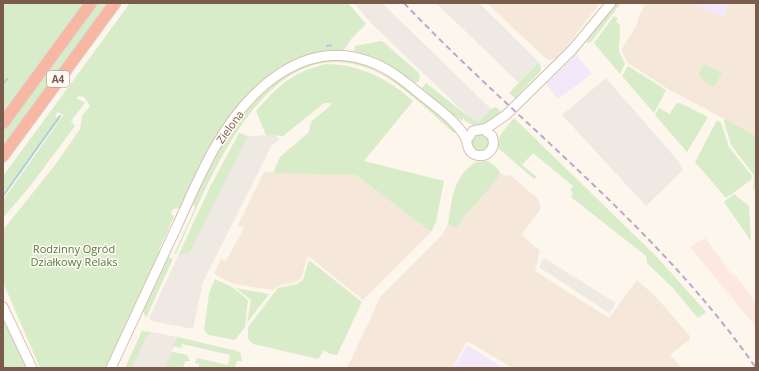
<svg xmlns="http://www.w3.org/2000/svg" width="759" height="371" viewBox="0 0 759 371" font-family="'Open Sans',sans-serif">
<rect width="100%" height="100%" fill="#fdf6ec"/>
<path fill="#f5e8da" d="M487,3H600L561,54L555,59L550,60L545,58Z
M646,3H694L723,17L729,3H756V136L668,89L628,63L621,50L636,27L639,16Z
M264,172L356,175L431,232L363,300L308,256L301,278L296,282L278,286L273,290L234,284L214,274L221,259L226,261L244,228L238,225Z
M500,172L505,176L510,175L538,199L540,204V210L522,234L531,244L540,250L535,271L609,318L637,280L656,297L690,336V339L670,355L682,368H512L467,341L452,368H347L381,296L442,235L448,224L457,227L461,220L496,181Z"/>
<path fill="#fde8e0" d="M705,238L733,276L735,275L756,302V327L690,247Z"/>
<path fill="#efe9e4" d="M354,3H382L491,109L479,122L469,117L372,24Z
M436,3H479L539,62L519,83Z
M606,78L678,161L683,170L646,206L562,115Z
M274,135L280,139L272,145L203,282L193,329L151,321L149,318L178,256L190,252L248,136Z
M544,258L616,303L609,313L539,267Z
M151,332L178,337L165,368H132L147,336L150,335Z"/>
<path fill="#f3e8fa" d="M694,3H729L723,17Z
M576,54L592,74L558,99L546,84Z
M467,345L504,368H453Z"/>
<path fill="#d8ecc9" d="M3,3H83L3,112Z
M97,3H111L3,150V130Z
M130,3H348L366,24L352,38L343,51C284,50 240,94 213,142C201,163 192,186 181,208L173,209L171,213L174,217L158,252L160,254L107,368H40L3,282V230L55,165L80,129L82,116L90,106L84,97L79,96L76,98L85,103L71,121L75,126L31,185L3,218V200L72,103L63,115L58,112L55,116L60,119L3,194V176Z
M616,3H621L592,41L587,44L588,39Z
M614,16L618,19L616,22L620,25L619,51L625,64L620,74L594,43Z
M382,41L418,72L420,76L419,81L416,83C408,81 404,76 397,71C384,62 370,55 354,51L355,46Z
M337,59L370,66L394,79L458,131L454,133C432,114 397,79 370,69C265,27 209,182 176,254H174L195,208L192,202C215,157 233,118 273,84C279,79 285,72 292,68C305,62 323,60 337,59Z
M539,62L541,68L540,72L515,98L509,93Z
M326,64C359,64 389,79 413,101L364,161L444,181L436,222L431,232L356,175L273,173L280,157L309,132L311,122L330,106L331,103H324L283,136L266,135L256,111C280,84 291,73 326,64Z
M704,64L722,73L714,87L705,82L699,74Z
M628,66L666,90L654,113L622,76Z
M426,83L469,117L479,122L491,109L496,107L501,112L484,125H472L464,120V117L462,121L425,93L422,88Z
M680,103L708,117L687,152L655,115L659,108L670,114L676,104Z
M514,118L657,257L706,312L698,318L673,288L647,263L646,256L571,197L573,192L570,190L573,186L533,153L522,165L537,177L534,179L499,149C495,137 507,127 514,118Z
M725,119L756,136V186L753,192L754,175L731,145L724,121Z
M717,120L721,123L729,147L752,176L751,180L726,198L695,162Z
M239,133L248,136L190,252L178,256L210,187Z
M471 143a9 9 0 1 1 18 0a9 9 0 1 1-18 0Z
M487,161L494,165L500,172L496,181L461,220L457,228L448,224C452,199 453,176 476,162Z
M734,194L749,206L751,241L724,202Z
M168,257L173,259L146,318L143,311Z
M309,260L362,302L337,355L330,354L324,350L318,359L253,344L248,339V327L278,288L297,284L303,280Z
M215,279L232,287L248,300L245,327L235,340L209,335L204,330L209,293Z
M236,288L269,294L247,323L251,300Z
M3,317L27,368H3Z
M142,331L151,332L150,335L147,336L132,368H125Z
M178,337L237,351L241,354L242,361H237L235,368H199V364L195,363L197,358L228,365L230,355L182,344L181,348L173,346Z
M174,352L187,355L190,361H185L183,368H165L171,353Z"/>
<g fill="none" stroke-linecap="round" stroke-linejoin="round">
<path stroke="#a5d3da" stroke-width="2" d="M327,46L331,45
M3,84L7,79
M3,196L60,116"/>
<g stroke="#d6c0b0" stroke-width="11">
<path id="secondary" d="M484,130L506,115L572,50L611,3
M3,307L32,368
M111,368C133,321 155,273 177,226C189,200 200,174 214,149C246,92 304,33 376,64C394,72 409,85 425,98C439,109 454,120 464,135C468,141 466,147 471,152C475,156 479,156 485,155C493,151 495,144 492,136L483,129L473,131L467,140"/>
</g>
<g stroke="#dad1cd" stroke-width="13">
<path id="highway" d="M3,123L91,3
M3,156L115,3"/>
</g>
<use href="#secondary" stroke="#fff" stroke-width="9"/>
<use href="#highway" stroke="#f7b7a3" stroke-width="11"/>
<path stroke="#b9a8c9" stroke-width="2" stroke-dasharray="6 4" stroke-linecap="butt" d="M404,3C521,126 659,228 756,368"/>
</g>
<g text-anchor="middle" stroke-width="3" stroke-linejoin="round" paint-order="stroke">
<rect fill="#fffaf3" stroke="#a28b7f" stroke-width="1" x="47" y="71" width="22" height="16" rx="3"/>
<g font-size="10" font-weight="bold" fill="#7a5c4d">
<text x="58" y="83">A4</text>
</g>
<g font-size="11" fill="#7a5c4d" stroke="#fffaf3">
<text transform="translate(230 127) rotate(-54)" y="4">Zielona</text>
</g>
<g font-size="11" fill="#537a41" stroke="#fffaf3">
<text x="74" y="253">Rodzinny Ogród<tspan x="74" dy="13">Działkowy Relaks</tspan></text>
</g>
</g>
<rect width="759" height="371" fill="none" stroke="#7a5c4d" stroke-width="8"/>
</svg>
